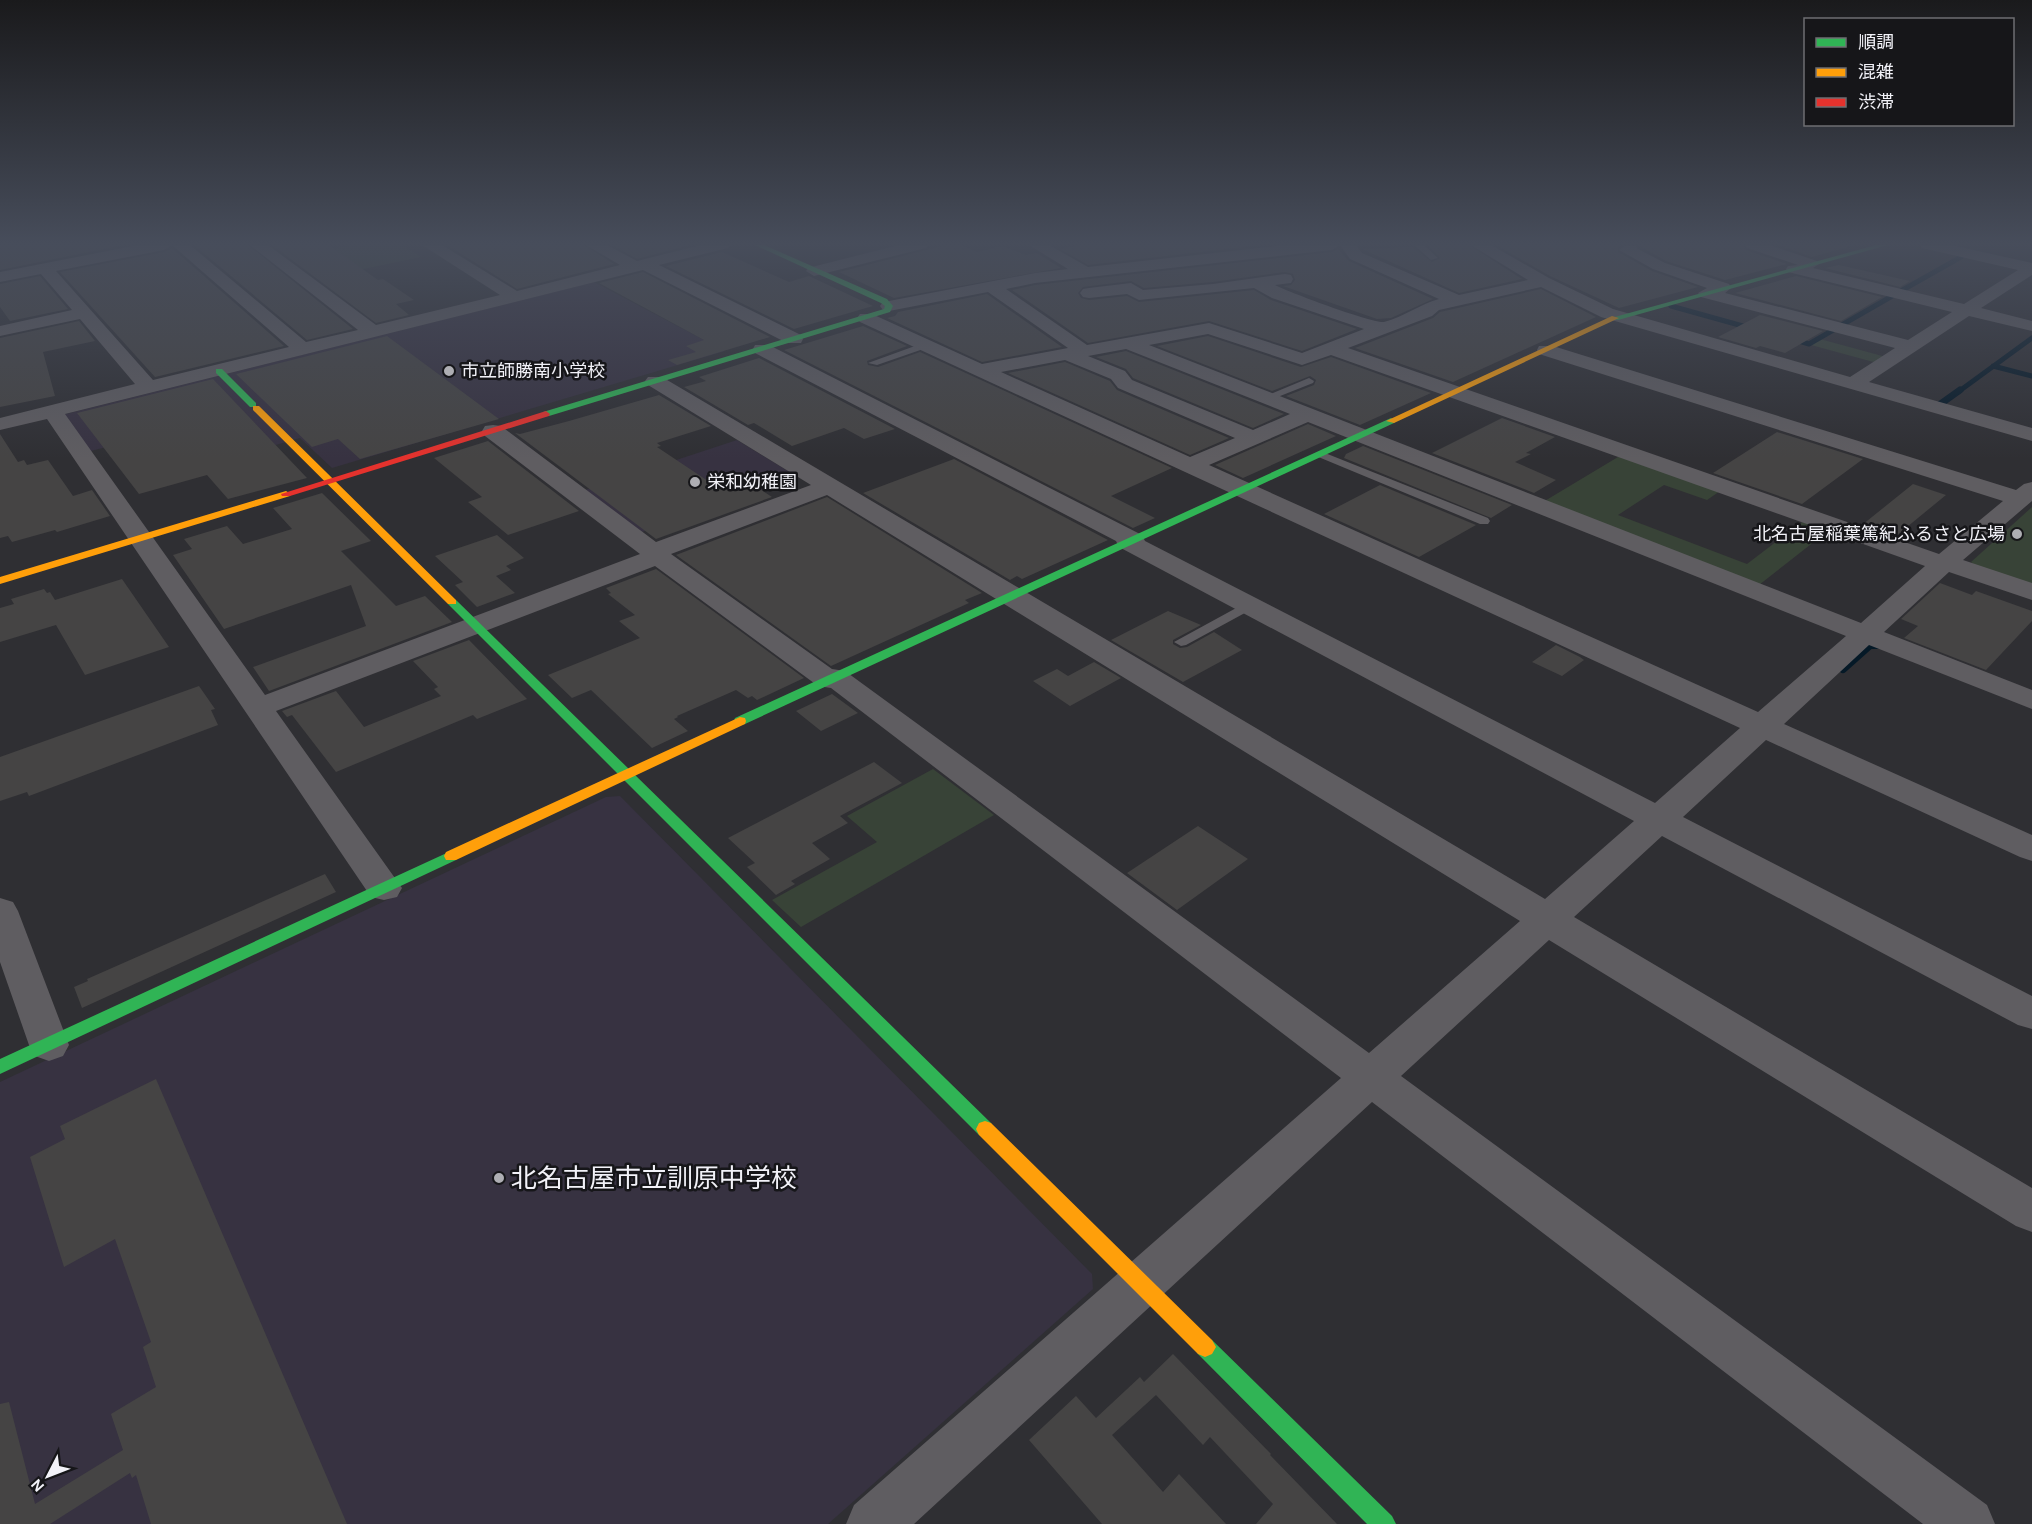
<svg xmlns="http://www.w3.org/2000/svg" width="2032" height="1524" viewBox="0 0 2032 1524" font-family="Karla,'Noto Sans JP',sans-serif">
<rect width="100%" height="100%" fill="#2f2f33"/>
<path fill="#373241" d="M594,282L725,351L332,468L300,438L207,465L176,429L87,452L62,415Z
M737,440L798,477L642,532L585,490Z
M620,796L1092,1274L1093,1289L828,1524H0V1082L606,797Z"/>
<path fill="#384337" d="M349,245H403L421,257L344,273L315,252Z
M1820,339L1886,357L1877,363L1811,345Z
M1623,454L1723,489L1707,500L1664,485L1618,515L1747,564L1802,522L1833,527L1759,585L1543,502Z
M2032,507V587L1979,569L1971,562Z
M933,769L994,815L801,927L772,900L877,842L847,816Z"/>
<g fill="none" stroke-linecap="round" stroke-linejoin="round">
<path stroke="#051927" stroke-width="5" d="M1899,292L1961,257
M1671,306L1750,328
M1840,326L1894,295
M1792,339L1809,344L1835,329
M1993,366L2032,376
M1958,392L2032,338"/>
<path stroke="#051927" stroke-width="7" d="M1939,405L1960,390"/>
<path stroke="#051927" stroke-width="8" d="M1843,669L1870,645H1880"/>
</g>
<path fill="#454444" d="M0,245H124L0,270Z
M194,245H248L353,329L307,340Z
M272,245H329L378,280L383,279L414,300L396,304L409,315L376,323Z
M447,245H584L614,264L517,289Z
M612,245H690L637,259Z
M946,245H961L977,252L1002,246L1026,255L1037,253L1061,268L894,298L839,272Z
M1079,245H1262L1088,265L1060,249Z
M1443,245H1469L1522,279L1459,293L1362,249L1413,247L1432,262L1440,258L1428,246Z
M1496,245H1621L1618,248V252L1652,271L1698,287L1619,308L1550,276Z
M1638,245H1743L1746,250L1787,264L1725,280L1666,261Z
M1778,245H1855L1812,257Z
M172,248L284,346L155,377L60,272L164,252Z
M1338,249L1349,261L1433,299L1391,318L1377,319L1283,286L1291,285L1295,280L1293,274L1285,272L1213,282L1144,288L1131,281L1083,287L1078,293L1081,298L1089,300L1127,296L1139,302L1254,290L1271,300L1357,329L1302,351L1209,321L1088,343L1012,290L1035,285L1332,252Z
M722,252L789,282L809,276L873,306L794,329L666,266Z
M1839,265L1910,281L1900,287L1825,268Z
M643,272L770,337L677,365L668,360L696,352L686,346L704,340L599,283Z
M40,276L68,309L10,321L0,307V284Z
M1796,276L1882,297L1841,321L1735,293Z
M1541,289L1596,317L1453,382L1355,348L1433,318L1440,312Z
M987,294L1062,347L982,362L887,318L895,316L898,312Z
M1760,315L1823,331L1785,353L1760,346L1756,348L1718,337Z
M79,321L95,341L43,352L55,396L0,407V338Z
M863,326L907,346L867,361L868,365L878,367L920,352L1172,468L1111,496L1155,518L1133,528L784,350Z
M387,336L499,419L360,459L338,439L312,447L236,374Z
M1208,336L1301,367L1331,357L1431,393L1360,425L1286,396L1314,385L1316,380L1310,376L1272,391L1157,346Z
M1126,351L1284,414L1253,428L1133,378L1126,369L1096,357Z
M759,358L895,429L864,439L844,428L792,446L754,423L748,425L684,387L706,381L699,377Z
M1065,362L1110,381L1117,390L1229,438L1190,455L1008,373Z
M213,379L307,478L228,499L207,475L139,494L77,413Z
M659,395L711,426L657,443L661,446L657,447L714,485L740,476L772,497L656,539L515,433L520,434L569,421Z
M1502,418L1555,437L1526,453L1531,454L1515,462L1556,480L1534,493L1432,453Z
M1308,424L1336,436L1243,478L1215,465Z
M1777,432L1806,441L1863,459L1802,504L1713,473Z
M0,434L18,462L24,460L27,465L48,460L73,496L92,490L110,516L57,532L55,530L12,542L8,536L0,538Z
M488,441L579,511L508,535L468,502L482,497L434,458Z
M1363,446L1512,505L1491,518L1344,458L1346,454Z
M954,459L1108,540L1022,579L1017,576L1010,580L863,493Z
M1913,484L1946,495L1896,536L1862,525Z
M1380,485L1476,525L1419,557L1324,514Z
M322,493L371,541L341,551L396,606L425,596L452,622L269,691L253,667L366,626L351,585L224,629L173,555L192,549L184,539L227,526L243,544L292,529L273,508Z
M827,497L982,593L965,600L969,603L831,666L676,555Z
M497,535L524,558L506,566L511,570L496,576L515,593L477,607L455,585L463,582L435,556Z
M656,569L804,678L757,700L752,696L748,698L736,690L677,716L678,717L674,719L688,731L652,748L591,690L572,698L548,675L640,638L619,621L635,615L608,594L611,593L606,588Z
M122,579L169,647L85,675L56,625L0,642V608L14,604L11,599L44,589L47,593L50,592L55,600Z
M1940,583L1972,595L1976,591L2032,611V621L1986,670L1904,638L1918,626L1901,619Z
M1168,611L1201,625L1173,640V644L1180,648L1187,647L1214,632L1242,650L1183,682L1111,640Z
M469,640L527,699L477,719L473,715L336,772L292,715L287,717L282,711L336,691L364,727L441,696L434,689L438,687L413,661Z
M1556,645L1580,657L1584,660L1562,676L1532,662Z
M1094,662L1121,678L1070,706L1033,681L1057,669L1068,676Z
M199,686L215,709L211,710L218,725L29,796L27,792L0,801V757Z
M832,694L858,713L821,731L796,711Z
M874,762L902,783L840,816L848,823L812,843L830,859L791,881L795,884L776,895L747,867L755,863L728,838Z
M1198,826L1248,859L1177,910L1127,873Z
M325,874L336,892L82,1008L74,987L88,981L87,979Z
M156,1079L347,1524H151L136,1475L132,1478L130,1473L50,1524H0V1404L9,1402L35,1504L123,1450L111,1414L156,1387L143,1347L151,1342L115,1239L64,1267L30,1157L65,1139L60,1126Z
M1173,1354L1271,1454L1270,1455L1337,1524H1256L1273,1504L1210,1437L1203,1445L1156,1395L1112,1435L1163,1492L1179,1474L1226,1524H1102L1029,1440L1076,1396L1096,1418L1140,1377L1144,1382Z"/>
<g fill="none" stroke-linecap="round" stroke-linejoin="round">
<path fill="#5f5d61" fill-rule="evenodd" d="M1414,245H1424L1438,258L1431,260Z
M926,342L931,345L929,347L877,365L868,363Z
M1309,378L1314,381L1313,383L1270,400H1262L1261,398Z
M1320,451L1488,518L1490,521L1488,524H1480L1316,456L1314,454Z
M1249,601L1254,602L1256,605L1254,608L1186,645L1181,646L1174,642Z"/>
<path fill="#5f5d61" fill-rule="evenodd" d="M138,245H172L164,250L56,271L153,380L289,347L172,245H190L306,342L358,330L250,245H268L376,325L500,295L422,245H442L517,291L620,265L586,245H607L637,261L701,245H730L728,248L659,265L801,335L803,339L801,343H787L643,270L65,414L265,695L640,554L485,436L482,431L485,426L493,425L501,426L656,542L811,485L648,385L645,381L648,377H662L1545,899L1634,821L1119,547L1116,541L755,353L753,349L755,345H769L1142,535L1145,541L1655,803L1740,728L860,322L857,318L860,314H872L982,364L1068,348L988,292L889,311L883,310L880,306L883,302L889,301L1035,273L1068,269L1029,245H1049L1088,267L1286,245H1356L1362,253L1459,295L1528,280L1471,245H1491L1549,278L1613,309L1850,377L1895,348L1701,297L1698,293L1707,288L1653,269L1619,250L1624,246H1636L1638,249L1665,263L1729,284L1731,288L1725,293L1908,340L1952,312L1788,272L1786,269L1788,266L1798,265L1747,248L1745,245H1770L1817,261L1819,264L1813,268L1964,304L2018,270L1922,248L1920,245H1951L2032,263V275L1981,308L2032,321V331L1969,316L1869,382L2032,428V441L1601,317L1541,287L1439,310L1432,316L1348,348L1939,554L2003,501L1539,354L1537,350L1539,346H1553L2016,490L2024,484L2032,482V501L1963,560L2032,583V600L1949,572L1884,632L2032,690V709L1869,645L1784,724L2032,835V861L2020,857L1766,740L1683,817L2032,996V1029L2018,1025L1662,836L1574,917L2032,1188V1232L2016,1226L1549,940L1401,1076L1987,1505L1995,1524H1923L1372,1102L914,1524H846L854,1505L1341,1078L831,688L818,686L655,566L276,711L402,888L397,897L384,900L371,897L47,419L0,430V418L135,384L80,319L0,336V326L72,310L41,274L0,282V272ZM1340,245L1350,259L1439,299C1420,304 1404,317 1384,322C1374,324 1288,292 1275,285L1291,283L1293,279L1291,275L1285,274L1213,284L1143,290L1131,283L1089,288L1083,289L1080,293L1083,297L1089,298L1127,294L1139,300L1254,288L1272,298L1364,329L1302,353L1209,323L1087,345L1006,289L1035,283L1332,250ZM1208,334L1302,365L1331,355L1925,566L1861,623L1149,345ZM1126,349L1290,414L1253,430L1132,380L1125,371L1088,356ZM1065,360L1111,379L1118,388L1235,438L1190,457L1001,372ZM1308,422L1846,636L1758,712L1209,465ZM827,495L1520,921L1369,1053L845,671L832,669L671,554Z
M899,245H928L926,248L814,276L806,271L808,268Z
M0,898L13,902L18,911L69,1045L63,1056L49,1061L35,1056L29,1045L0,962Z"/>
<path fill="#30b455" fill-rule="evenodd" d="M755,245H764L887,299L893,306L890,312L549,416H543V412L884,309L885,306L881,303Z
M1876,245H1888L1618,320L1611,318Z
M216,369H222L256,403V407H250L216,373Z
M1391,418L1396,421L1394,423L745,724L740,725L734,721L735,718Z
M452,599L456,600L991,1123L994,1129L991,1135L985,1137L979,1135L448,604V600Z
M451,851L456,852L458,856L456,860L0,1074V1059Z
M1205,1337L1212,1340L1392,1516L1396,1524H1367L1198,1354L1194,1347L1198,1340Z"/>
<path fill="#ff9f0a" fill-rule="evenodd" d="M1612,316L1619,318L1394,423L1386,421Z
M253,406H259L456,600V604H448L253,410Z
M286,491L291,494L290,496L0,584V577Z
M740,717L745,718L746,721L745,724L456,860H446L444,856L446,852Z
M985,1121L991,1123L1212,1340L1216,1347L1212,1354L1205,1357L1198,1354L979,1135L976,1129L979,1123Z"/>
<path fill="#e5322d" fill-rule="evenodd" d="M546,411L550,414L549,416L290,496H282L281,494Z"/>
</g>
<linearGradient id="sky" x2="0" y2="1"><stop stop-color="#1a1a1c"/><stop offset="0.53" stop-color="#474d5b"/><stop offset="1" stop-color="#474d5b" stop-opacity="0"/></linearGradient>
<rect width="2032" height="459" fill="url(#sky)"/>
<g fill="#aeaeb3" stroke="#161619" stroke-width="2">
<circle cx="449" cy="371" r="6"/>
<circle cx="695" cy="482" r="6"/>
<circle cx="2017" cy="534" r="6"/>
<circle cx="499" cy="1178" r="6"/>
</g>
<g text-anchor="middle" stroke-width="5" stroke-linejoin="round" paint-order="stroke">
<g font-size="18" fill="#f2f2f8" stroke="#161619" text-anchor="start">
<text x="461" y="377">市立師勝南小学校</text>
<text x="707" y="488">栄和幼稚園</text>
<text x="2005" y="540" text-anchor="end">北名古屋稲葉篤紀ふるさと広場</text>
</g>
<g font-size="26" fill="#f2f2f8" stroke="#161619" text-anchor="start">
<text x="511" y="1187">北名古屋市立訓原中学校</text>
</g>
</g>
<rect x="1804" y="18" width="210" height="108" fill="#161619" stroke="#6e6e72" stroke-width="1.5"/>
<rect x="1816" y="38" width="30" height="9" fill="#30b455" stroke="#6e6e72" stroke-width="1.5"/>
<text x="1858" y="48" font-size="18" fill="#f2f2f8">順調</text>
<rect x="1816" y="68" width="30" height="9" fill="#ff9f0a" stroke="#6e6e72" stroke-width="1.5"/>
<text x="1858" y="78" font-size="18" fill="#f2f2f8">混雑</text>
<rect x="1816" y="98" width="30" height="9" fill="#e5322d" stroke="#6e6e72" stroke-width="1.5"/>
<text x="1858" y="108" font-size="18" fill="#f2f2f8">渋滞</text>
<g transform="translate(48 1476) rotate(228)" stroke="#161619" stroke-width="4.5" paint-order="stroke">
<path d="M0-4.5L10 22L0 15L-10 22Z" fill="#f2f2f8"/>
<text y="-9" font-size="16" font-weight="bold" text-anchor="middle" fill="#f2f2f8">N</text>
</g>
</svg>
